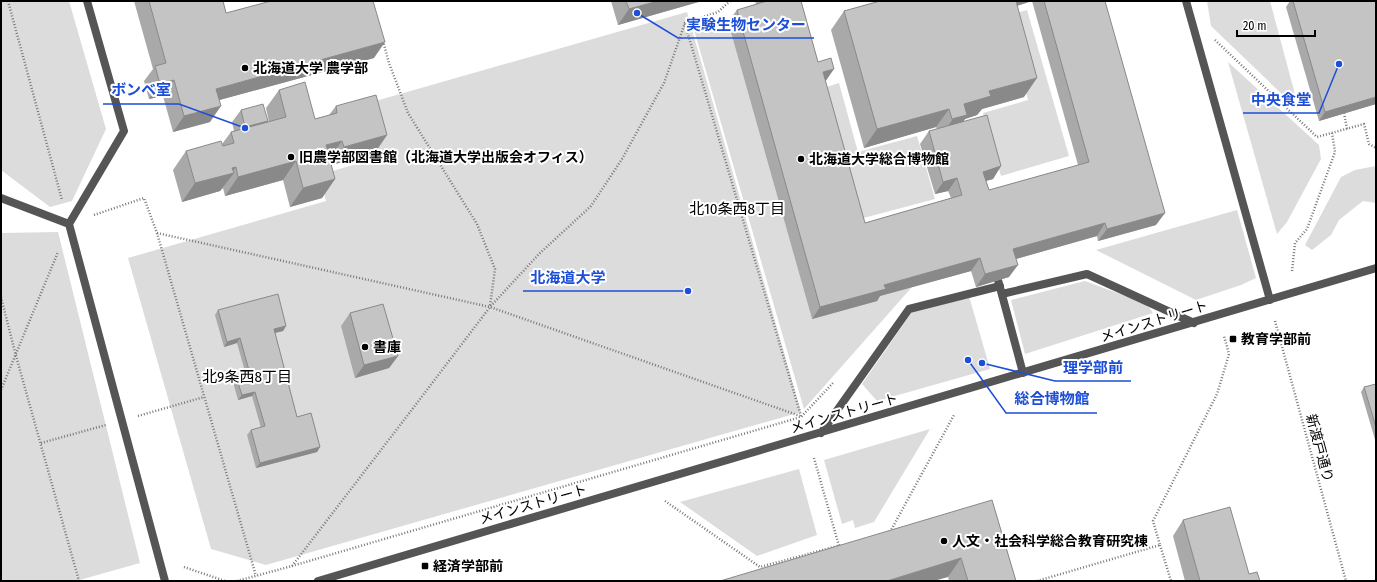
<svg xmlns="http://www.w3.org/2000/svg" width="1377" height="582" viewBox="0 0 1377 582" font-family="'Fira Sans Condensed','Noto Sans JP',sans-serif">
<rect width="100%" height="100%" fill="#fff"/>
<path fill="#dcdcdc" d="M1,1H69L106,129L72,201L50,207L1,170Z
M1207,1H1270L1296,98L1287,99L1211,26Z
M1027,10L1069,156L1001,176L983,113L1028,100L1005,16Z
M687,12L801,412L266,565L211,549L128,258L326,201L319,175L380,157L365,104Z
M728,22L812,319L876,297L912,287L804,409L694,30Z
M1228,62L1319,145L1321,159L1287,222L1277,234Z
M839,83L858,152L917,136L935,199L856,220L820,89Z
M1376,166V203L1363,201L1339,220L1331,235L1312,250L1305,245L1341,177L1355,170Z
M1237,210L1256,278L1241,285L1196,300L1096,250Z
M58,232L140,563L76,581H1V233Z
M1085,281L1147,304L1153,313L1025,354L1011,300Z
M969,296L990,369L877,401L862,384L912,312Z
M930,429L874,522L855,528L853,520L842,524L824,460Z
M799,469L817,535L757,556L680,502Z"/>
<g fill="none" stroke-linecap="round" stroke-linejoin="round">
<path stroke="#777" stroke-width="2.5" stroke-dasharray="1 2" stroke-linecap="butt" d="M8,1L62,200
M685,24L801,416
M1215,40L1317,137L1364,124L1369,144L1376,148
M383,41L389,63L408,113L477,224L495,269L490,306
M1344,113L1347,129
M94,215L144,198L157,233L256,576
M157,233L490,307L800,416
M1292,271L1295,243L1307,229L1335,152L1332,133
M1,297L16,356L79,581
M1275,321L1346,581
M1,390L58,252
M138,416L204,397
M41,443L106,425
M814,458L839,546
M665,501L760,567L841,545
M890,532L954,415
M1160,545L1171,581
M292,566L801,417L833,383
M184,567L225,581
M237,581L292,566L417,403L490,307L539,254L591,206L622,159L664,83L685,23L718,12L730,1
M1037,581L1160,545L1153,521L1217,394L1229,354L1224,336"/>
<path stroke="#555" stroke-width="8" d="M87,1L124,131L69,224L165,581
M1186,1L1270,300
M1,198L69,224
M1002,294L1087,274L1194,323
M821,433L909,309L1000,286
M318,581L1376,268"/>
<path stroke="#555" stroke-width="8" d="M998,280L1023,373"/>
</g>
<path fill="#a9a9a9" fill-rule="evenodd" d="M134,1H223L226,13L374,58L219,100L210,122L173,132L163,96L149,99L144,81L153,69Z
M611,1H702L618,25Z
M755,1H801L818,62L825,82L865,223L951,198L948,191L935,194L920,144L929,131L937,129L936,127L864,148L831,30L844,11L880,1H1105L1156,225L1098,241L1097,236L1016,259L1009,277L976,287L971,271L880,296L877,301L812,319L728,22L737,10L756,4ZM1032,1L1078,165L989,190L986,181L993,179L1001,166L963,122L965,119L977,115L982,109L1024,97L1017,6Z
M1290,1H1376V104L1319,121L1286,7Z
M279,90L315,119L329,115L336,106L387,135L374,154L331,165L335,179L322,198L290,207L283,180L225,196L223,188L220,191L182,202L173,170L186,151L222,144L231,132L234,131L232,122L241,110L268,121L267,122H269L266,108Z
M218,310L286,326L283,331L275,333L297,417L320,447L317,452L256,468L247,435L251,430L261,428L252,396L238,400L233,382L236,377L246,375L237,343L224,347L215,315Z
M350,313L398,356L389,368L355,378L341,326Z
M1376,384V443L1361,392L1364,387Z
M992,500L1016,581H949L948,577Z
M1183,520L1249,574L1260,581H1185L1173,536Z"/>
<path fill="#898989" d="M658,1H702L618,25L629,9Z
M1007,1H1032L1000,11Z
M385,42L374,58L205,104L216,89Z
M834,69L825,82L823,72Z
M1037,78L1024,97L982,109L977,115L965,119L954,134L939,138L964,104L989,91Z
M174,80L163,96L149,99L160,84Z
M1376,97V104L1319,121L1325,112Z
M221,106L210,122L173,132L184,116Z
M949,109L936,127L864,148L877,129Z
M268,121L259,133L236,139L245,127Z
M387,135L374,154L331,165L344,147Z
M342,141L329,159L326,145Z
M296,161L283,180L225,196L238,177Z
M1001,166L993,179L974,184L983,172Z
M236,167L231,173H234L220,191L182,202L195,183Z
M957,178L948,191L935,194L943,182Z
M335,179L322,198L290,207L303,188Z
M1165,213L1156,225L1098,241L1107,229Z
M1105,223L1097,236L1005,262L1013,249Z
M980,258L971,271L880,296L877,301L812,319L820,307L884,285Z
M1018,265L1009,277L976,287L985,274Z
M286,326L283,331L270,334L274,329Z
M240,338L237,343L224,347L227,342Z
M398,356L389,368L355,378L364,365Z
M255,392L252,396L238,400L242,395Z
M320,447L317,452L256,468L260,463Z
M961,558L948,577L934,581H887Z"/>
<path fill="#c4c4c4" stroke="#898989" d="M149,1H223L226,13L271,1H373L385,42L216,89L221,106L184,116L174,80L160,84L155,66L166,63Z
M626,1H658L629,9Z
M767,1H801L818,62L831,58L834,69L823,72L865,223L962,195L957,178L943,182L929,131L987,115L1001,166L983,172L989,190L1089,162L1044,1H1105L1165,213L1107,229L1105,223L1013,249L1018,265L985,274L980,258L884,285L886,289L820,307L737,10Z
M880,1H1016L1037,78L989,91L991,96L964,104L967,115L952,119L949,109L877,129L844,11Z
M1293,1H1376V97L1325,112Z
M305,82L315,119L337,113L336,106L376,95L387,135L344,147L342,141L326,145L335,179L303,188L296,161L238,177L236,167L232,168L234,173L195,183L186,151L221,141L223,146L234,143L231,132L286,117L279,90Z
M263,104L268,121L245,127L241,110Z
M278,294L286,326L274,329L297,417L311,413L320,447L260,463L251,430L265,426L255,392L242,395L236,377L250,374L240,338L227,342L218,310Z
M383,304L398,356L364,365L350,313Z
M1376,384V427L1364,387Z
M992,500L1016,581H968L961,558L887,581H720Z
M1230,507L1249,574L1257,572L1260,581H1200L1183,520Z"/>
<g fill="#000" stroke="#fff" stroke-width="1.5">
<circle cx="245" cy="68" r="4"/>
<circle cx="291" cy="157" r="4"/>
<circle cx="801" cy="159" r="4"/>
<rect x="1229" y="335" width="8" height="8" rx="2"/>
<circle cx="365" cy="347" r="4"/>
<circle cx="944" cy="541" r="4"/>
<rect x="421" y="562" width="8" height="8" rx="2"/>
</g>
<g text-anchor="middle" stroke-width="4" stroke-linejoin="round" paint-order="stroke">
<g font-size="14" font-weight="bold" fill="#000" stroke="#fff" text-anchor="start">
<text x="253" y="73">北海道大学 農学部</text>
<text x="299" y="162">旧農学部図書館（北海道大学出版会オフィス）</text>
<text x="809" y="164">北海道大学総合博物館</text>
<text x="1241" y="344">教育学部前</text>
<text x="373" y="352">書庫</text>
<text x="952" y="546">人文・社会科学総合教育研究棟</text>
<text x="433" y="571">経済学部前</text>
</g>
<g font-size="14" fill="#000" stroke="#fff">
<text transform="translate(1154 321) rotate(-17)" y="5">メインストリート</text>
<text transform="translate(844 413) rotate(-16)" y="5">メインストリート</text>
<text transform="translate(1320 448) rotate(75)" y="5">新渡戸通り</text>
<text transform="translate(533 504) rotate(-16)" y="5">メインストリート</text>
</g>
<g font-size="15" fill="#000" stroke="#fff">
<text x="737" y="214">北10条西8丁目</text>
<text x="247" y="382">北9条西8丁目</text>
</g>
</g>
<path fill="none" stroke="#1d4ed8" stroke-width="1.5" d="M637 13L678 38H814M245 128L179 104H103M1339 64L1319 113H1243M688 291L614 291H523M982 363L1055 381H1131M968 360L1006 413H1097"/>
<g fill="#1d4ed8" stroke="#fff" stroke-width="1.5">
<circle cx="637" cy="13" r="4"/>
<circle cx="245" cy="128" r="4"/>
<circle cx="1339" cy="64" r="4"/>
<circle cx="688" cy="291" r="4"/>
<circle cx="982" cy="363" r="4"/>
<circle cx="968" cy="360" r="4"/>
</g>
<g font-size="15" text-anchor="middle" font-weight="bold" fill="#1d4ed8" stroke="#fff" stroke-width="4" stroke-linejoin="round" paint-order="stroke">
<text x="746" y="30">実験生物センター</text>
<text x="141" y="95">ボンベ室</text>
<text x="1281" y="105">中央食堂</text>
<text x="568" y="283">北海道大学</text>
<text x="1093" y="373">理学部前</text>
<text x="1052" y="404">総合博物館</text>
</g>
<rect width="1377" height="582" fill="none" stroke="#000000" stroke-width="4"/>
<path d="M1237 30v6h78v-6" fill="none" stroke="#000000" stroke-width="2"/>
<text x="1243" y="30" font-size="12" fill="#000000" stroke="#ffffff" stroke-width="3" paint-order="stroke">20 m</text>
</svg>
